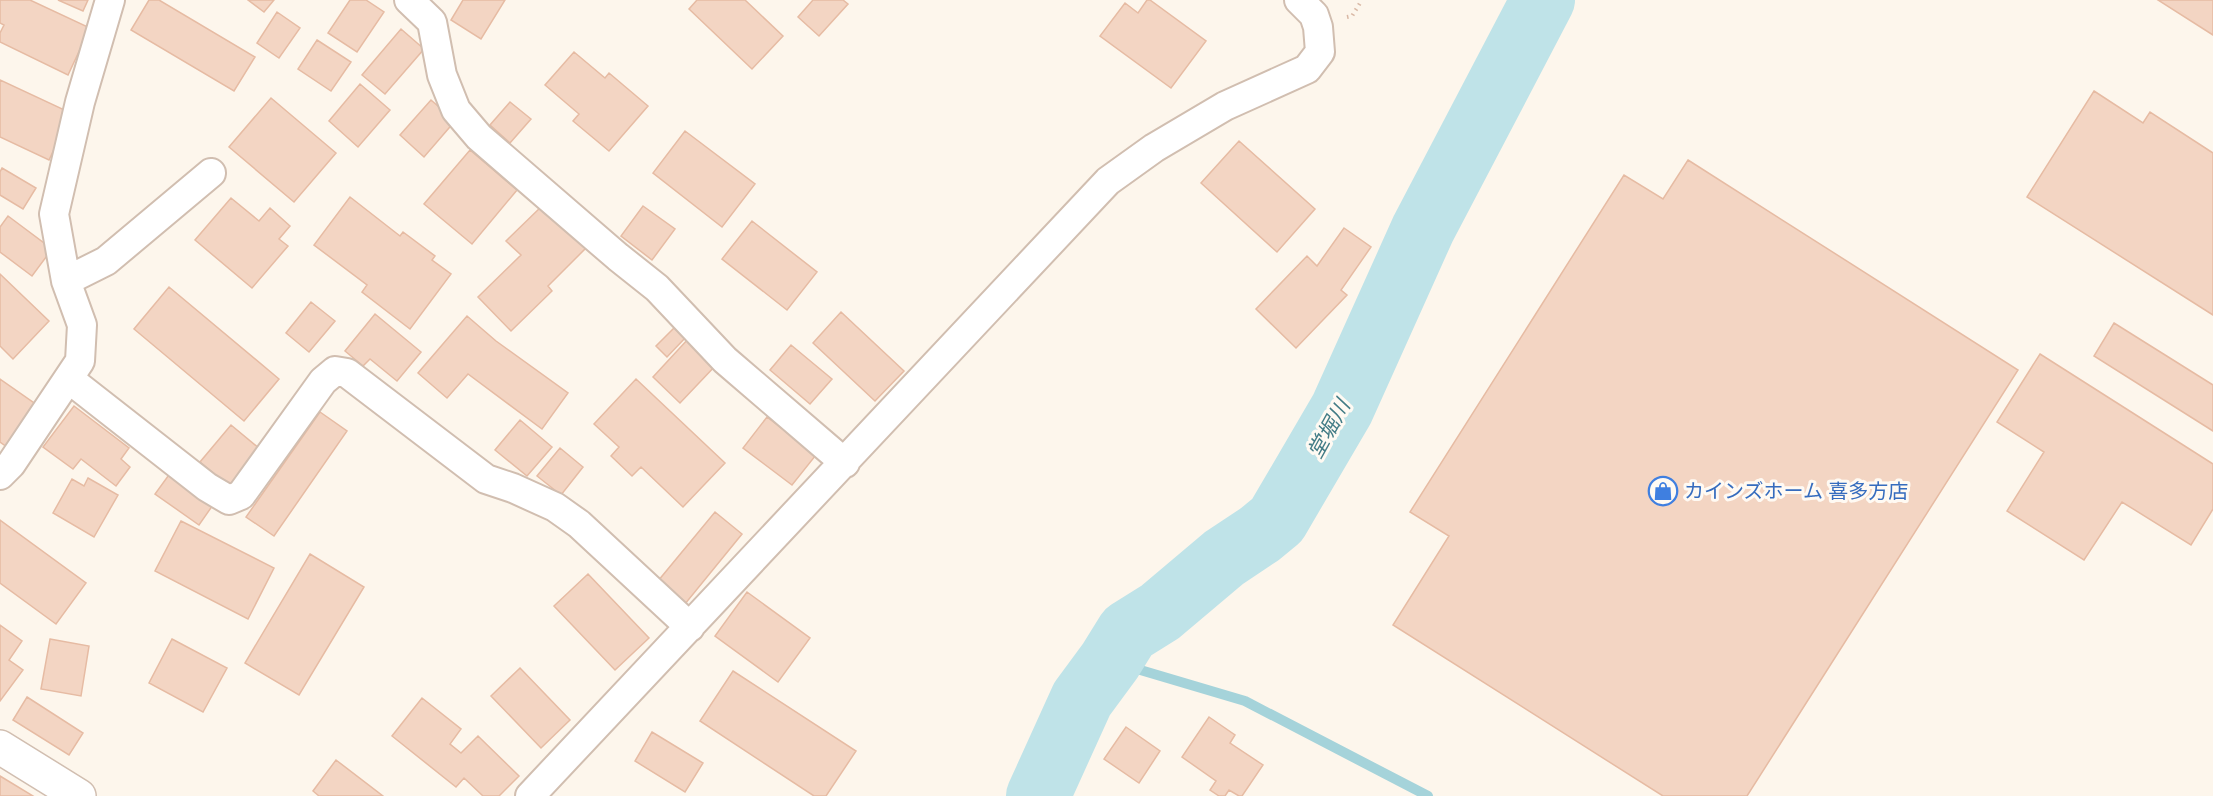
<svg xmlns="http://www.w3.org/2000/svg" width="2213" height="796" viewBox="0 0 2213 796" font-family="'Fira Sans','Noto Sans JP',sans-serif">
<rect width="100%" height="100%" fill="#fdf6ec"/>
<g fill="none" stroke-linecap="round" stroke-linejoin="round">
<path stroke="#a5d3da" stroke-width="10" d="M1110,661L1245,701L1428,796"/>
<path stroke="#bfe3e8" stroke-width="64" d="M1038,796L1082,699L1110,661L1128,632L1160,612L1224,558L1260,534L1277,520L1342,409L1423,229L1543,0"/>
</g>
<path fill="#f3d5c3" stroke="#e6bba3" stroke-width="1.5" d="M0,0H30L90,28L68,75L0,42V33L4,25L0,23Z
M58,0H88L83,11Z
M149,0H159L255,57L234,91L131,30Z
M248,0H274L264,12Z
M350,0H366L384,12L357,52L328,33Z
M463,0H505L481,39L451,20Z
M697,0H745L783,36L752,69L689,9Z
M813,0H843L848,4L819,36L798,17Z
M1147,0H1150L1206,41L1171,88L1100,36L1125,3L1138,13Z
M2158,0H2213V35Z
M277,12L300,28L279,58L257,43Z
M401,29L424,49L385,94L362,75Z
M317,40L351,62L331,91L298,69Z
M574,52L605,78L609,73L648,106L609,151L573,121L579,114L545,85Z
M0,80L71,113L49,160L0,137Z
M360,84L390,110L358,147L329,121Z
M2094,91L2143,123L2150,112L2213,153V315L2027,197Z
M271,98L336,153L294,202L229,147Z
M431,100L455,121L424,157L400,135Z
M510,102L531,119L510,143L490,125Z
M685,131L755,184L722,227L653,173Z
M1239,141L1315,209L1277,252L1201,183Z
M470,150L517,190L472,244L424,204Z
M1688,160L2018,370L1747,796H1663L1393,625L1449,536L1410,512L1624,175L1663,199Z
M2,168L36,188L23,209L0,195V172Z
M350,197L400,236L403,232L435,256L432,260L451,274L410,329L362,292L367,285L314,245Z
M231,198L259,221L270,208L290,226L279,239L288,246L252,288L195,240Z
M544,204L587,247L548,286L552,291L511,331L478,297L521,255L506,241Z
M643,206L675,229L652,260L621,236Z
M8,216L52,249L32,276L0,252V227Z
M752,221L817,272L787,310L722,259Z
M1344,228L1371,247L1341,290L1347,295L1296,348L1256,309L1307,256L1317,266Z
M0,274L49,321L13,359L0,346Z
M169,287L279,379L244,421L134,329Z
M311,302L335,321L309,352L286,333Z
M841,312L904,371L875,401L813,343Z
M375,314L421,352L397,381L370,359L363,366L345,351Z
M467,316L496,341L568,393L542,429L468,374L447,398L418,373Z
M2114,323L2213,385V431L2094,356Z
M675,327L686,337L667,357L656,346Z
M689,338L717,364L680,403L653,377Z
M791,345L832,379L810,404L770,370Z
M2040,354L2213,464V509L2191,545L2122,502L2084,560L2007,511L2044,452L1997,422Z
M0,379L37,405L7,447L0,442Z
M636,379L725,463L683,507L641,467L632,476L611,456L619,447L594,424Z
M74,406L129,448L121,459L130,467L116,486L81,459L73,469L43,447Z
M320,412L347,431L274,536L246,517Z
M767,417L816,455L792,485L743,448Z
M520,420L552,447L527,476L495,450Z
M231,425L260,449L229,486L200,462Z
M560,448L583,467L561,495L537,476Z
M171,472L215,502L199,525L155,494Z
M88,478L118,495L94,537L53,513L72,479L84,486Z
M715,512L742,534L685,604L658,581Z
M0,520L86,583L56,624L0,583Z
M181,521L274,568L248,619L155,571Z
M310,554L364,587L299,695L245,663Z
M588,574L649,638L615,670L554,606Z
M747,592L810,638L778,682L715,636Z
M0,625L22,641L9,660L23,670L0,701Z
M50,639L89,646L81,696L41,689Z
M172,639L227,668L203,712L149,683Z
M520,668L570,720L541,748L491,696Z
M733,671L856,751L826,796H814L700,721Z
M27,697L83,733L69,755L13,720Z
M422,698L461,729L450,744L461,753L478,736L519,776L499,796H483L464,778L456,787L392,736Z
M1209,717L1235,735L1230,743L1263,765L1242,796H1239L1229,790L1225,796H1219L1210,790L1216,781L1182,757Z
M1126,727L1160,751L1139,783L1104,759Z
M652,732L703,763L685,792L635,761Z
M336,760L383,796H319L313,791Z
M0,776L33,796H0Z"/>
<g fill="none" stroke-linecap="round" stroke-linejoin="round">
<g stroke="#d1beb0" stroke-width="32">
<path id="minor" d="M409,0L432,22L442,75L456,110L479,137L618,257L657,288L725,360L845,463
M66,281L106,261L211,173
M69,379L207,487L229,500L241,495L323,381L335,371L347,373L486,479L513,488L555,507L579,524L690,627
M0,475L11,464L80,361L82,325L66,281L54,214L80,102L110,0
M530,796L1108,181L1154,148L1225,106L1307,69L1320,52L1318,27L1314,15L1299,0"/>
</g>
<g stroke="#d1beb0" stroke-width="36">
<path id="tertiary" d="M0,747L79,796"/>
</g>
<path stroke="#d9b8a5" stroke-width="4" stroke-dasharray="1.5 4.5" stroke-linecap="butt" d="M1347,17L1352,16L1362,0"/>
<use href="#minor" stroke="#fff" stroke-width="28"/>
<use href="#tertiary" stroke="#fff" stroke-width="33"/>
</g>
<defs>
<g id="shop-ring" transform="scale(1.5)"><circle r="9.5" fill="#fffaf3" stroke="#3f7fe0" stroke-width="1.5"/><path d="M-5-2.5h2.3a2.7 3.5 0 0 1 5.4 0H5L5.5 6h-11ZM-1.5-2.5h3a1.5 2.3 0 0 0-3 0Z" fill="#3f7fe0"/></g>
</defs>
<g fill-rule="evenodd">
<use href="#shop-ring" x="1663" y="491"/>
</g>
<g text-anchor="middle" stroke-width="6" stroke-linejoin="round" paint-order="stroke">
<g font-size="20" fill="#366cbe" stroke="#fffaf3" text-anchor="start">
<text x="1684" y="498">カインズホーム 喜多方店</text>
</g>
<g font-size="21" font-style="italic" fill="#437c86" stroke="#fffaf3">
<text transform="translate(1329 429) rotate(-61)" y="7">堂堀川</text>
</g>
</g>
</svg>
